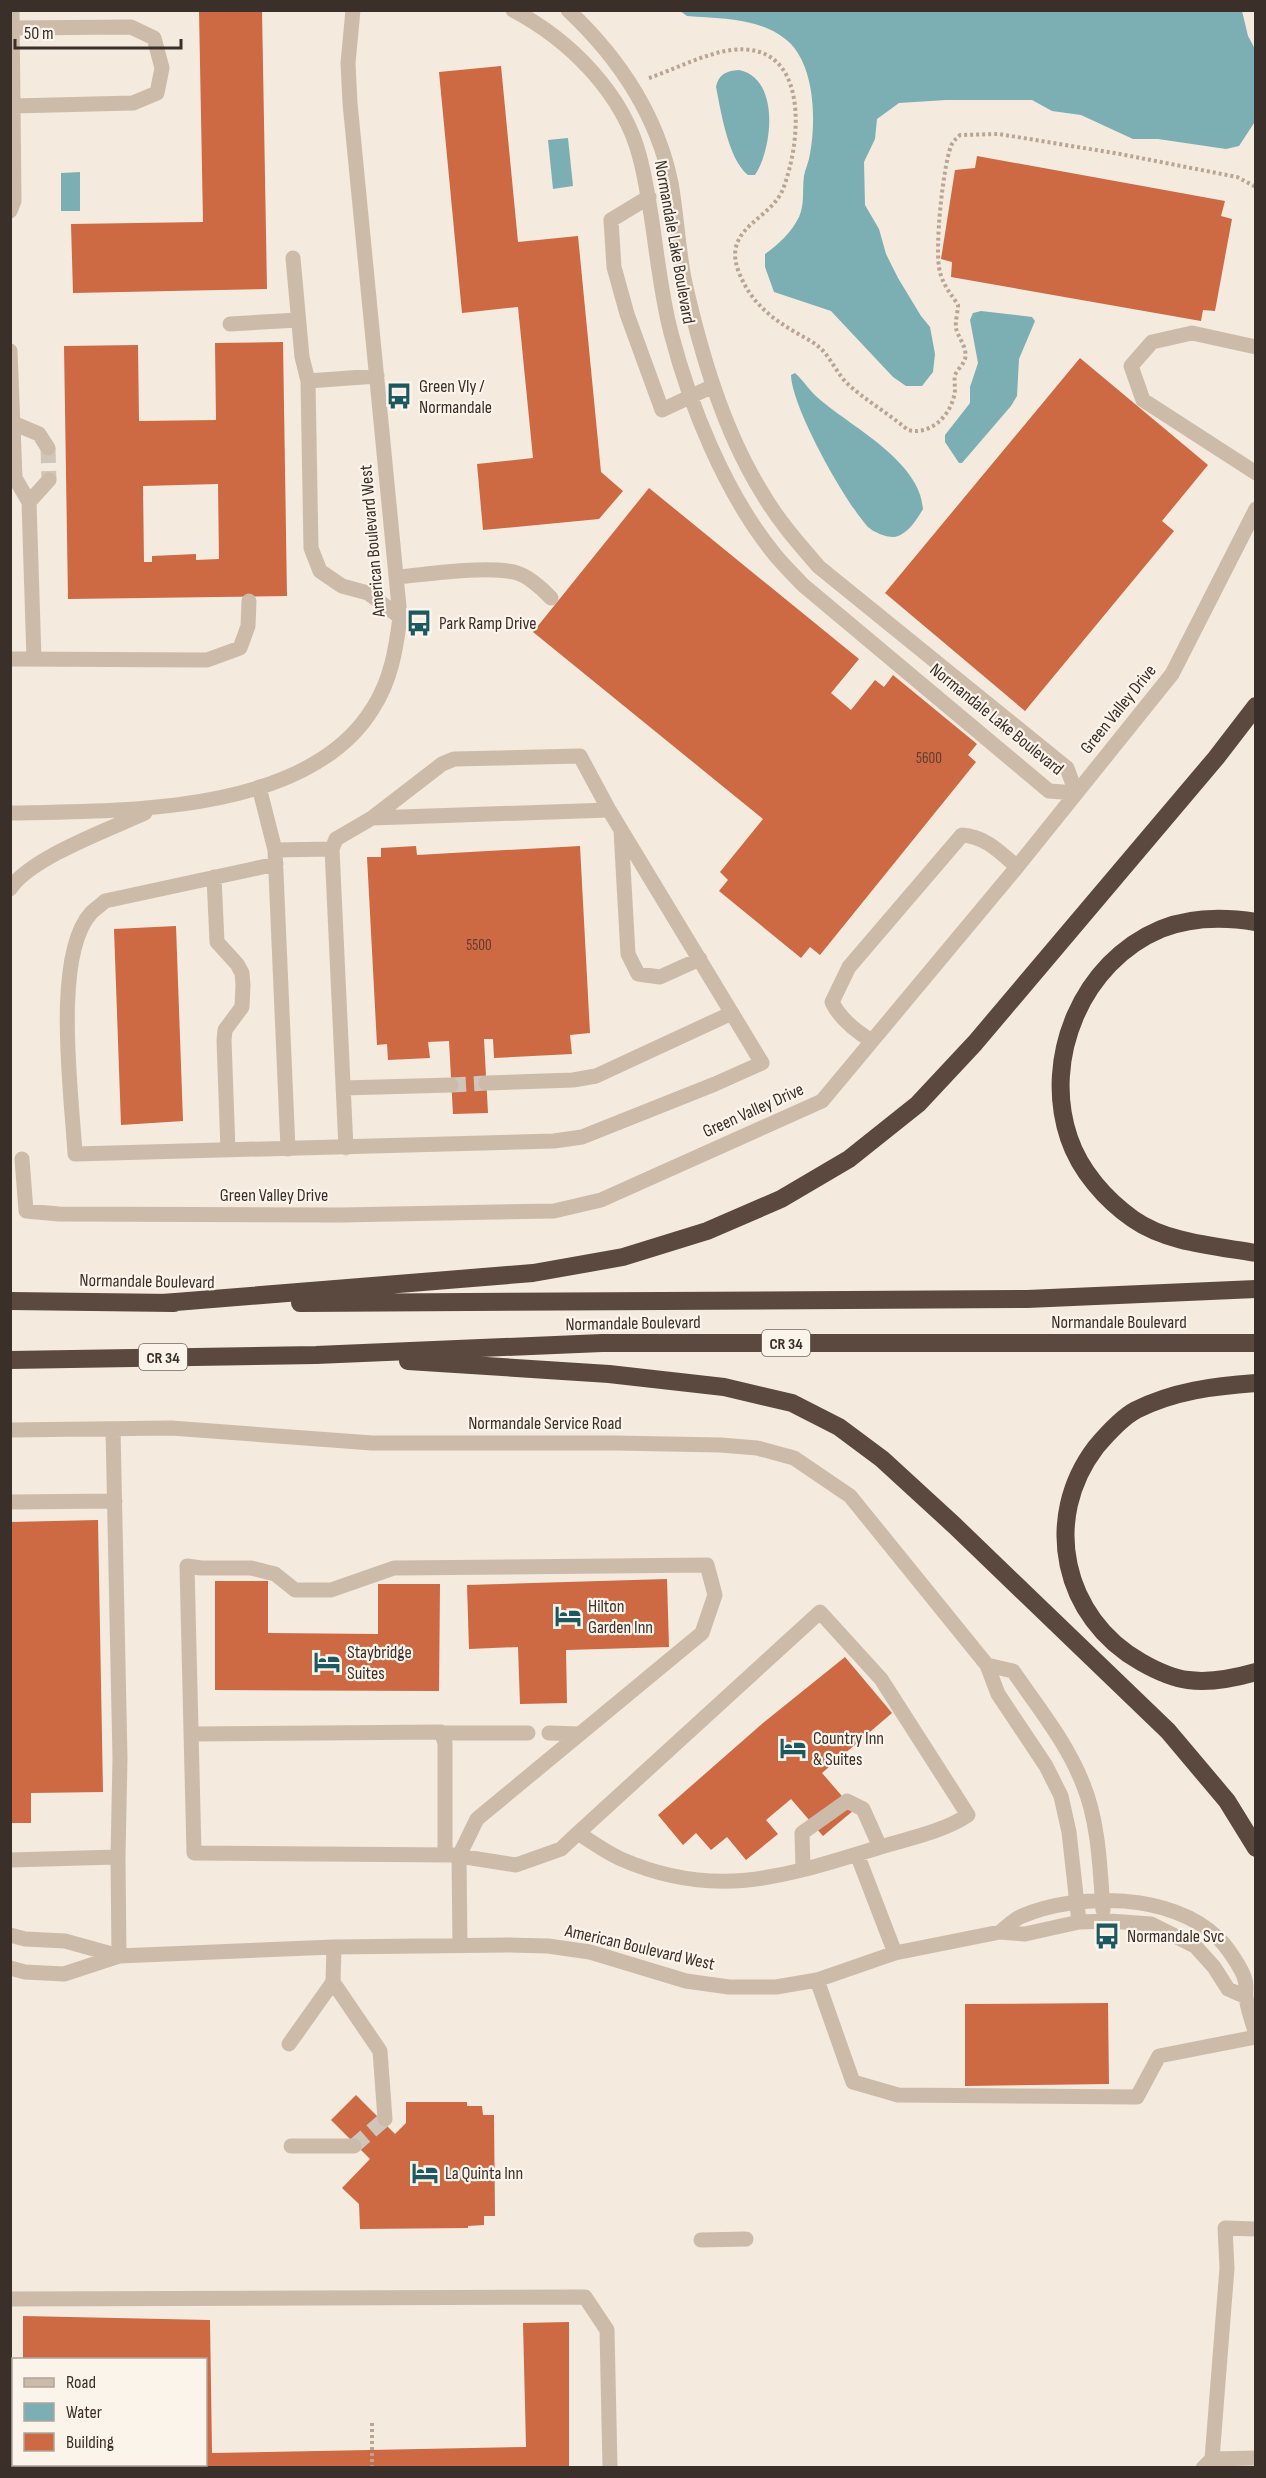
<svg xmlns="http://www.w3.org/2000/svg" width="1266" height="2478" viewBox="0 0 1266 2478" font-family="'Sofia Sans Condensed',sans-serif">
<rect width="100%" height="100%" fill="#f4eade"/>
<path fill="#7bafb3" d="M680,11H1242L1248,36L1255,49L1256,120L1239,146L1226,149L1158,139H1133L1081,115L1052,111L1032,100H946L899,103L877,119L875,139L864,162L865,205L879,229L886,254L898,278L921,316L930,327L935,354L933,372L922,386H906L893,377L831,311L774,292L765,267V254C779,244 791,233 799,217C805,204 802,190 804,176C805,169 809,162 810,154C816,121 815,70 791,44C764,17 722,19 687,16Z
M739,70C780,78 773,148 755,175H748C728,159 721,111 716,87C719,74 726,71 739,70Z
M568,138L573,186L553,189L548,140Z
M80,172V211H61V173Z
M981,311L1032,317L1035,321L1019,359L1017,396L1011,406L962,463H959L945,442V435L970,403V387L978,363L970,320L973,313Z
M795,373C803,380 809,390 817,397C849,426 920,460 923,509C917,519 907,536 893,537C886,537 873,532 868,527C845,502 792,408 791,375Z"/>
<path fill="#cd6943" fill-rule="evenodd" d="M199,10H262L267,289L73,293L71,224L203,222Z
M501,66L518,242L578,236L601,472L623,491L599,519L483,530L477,464L533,458L518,307L462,313L439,72Z
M977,156L1225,201L1221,216L1232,219L1215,311L1203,310L1201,321L951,277L952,262L941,259L955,170L975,168Z
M283,342L287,596L68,599L64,346L138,345L139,421L216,420L215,343ZM218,484L219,559L196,560V554L152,556V562H144L143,486Z
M1080,358L1208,465L1162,521L1174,531L1025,711L885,593Z
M649,488L859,659L831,693L851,710L875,680L884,687L893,675L977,744L968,755L976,762L820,955L810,947L801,958L719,891L728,880L720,872L763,819L533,632Z
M416,846L417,855L580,846L590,1033L570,1035L572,1054L494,1058L493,1039H484L488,1113L453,1114L449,1041L428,1042L430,1058L388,1060L387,1044L377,1045L367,857H381V848Z
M176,926L183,1121L121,1125L114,929Z
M98,1520L103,1792L31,1793V1823H10V1522Z
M667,1579L669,1647L566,1650L567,1703L520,1704L518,1647L469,1649L467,1585Z
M215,1581H268V1633L378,1634V1584H440L439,1691L215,1690Z
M845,1657L892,1713L822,1773L854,1810L823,1836L791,1799L766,1820L778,1834L746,1860L727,1837L711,1850L696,1833L683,1845L658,1815L763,1723Z
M1108,2003L1109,2084L965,2086V2004Z
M356,2095L395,2134L406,2123V2102H467V2106H482L483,2115H494L495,2216H484V2225L468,2226V2228L360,2229L359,2204L342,2188L370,2159L331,2120Z
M23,2316L210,2320L212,2453L526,2447L523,2323L569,2322V2468H170V2464H206V2360H23Z"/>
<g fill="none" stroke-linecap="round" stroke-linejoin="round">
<path stroke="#cfc5ba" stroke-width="15" stroke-dasharray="15 8" stroke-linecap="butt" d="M48,448L49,480
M451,1085L486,1083
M354,2146L385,2119"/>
<path stroke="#b9a593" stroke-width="4" stroke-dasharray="3 3" stroke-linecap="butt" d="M649,78C675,69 704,54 731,50C810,40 802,140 783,189C771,220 723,227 738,270C749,300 769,317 795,332C803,337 812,341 819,347C831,357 837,375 850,386C868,402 889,414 908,430C932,436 953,413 955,390C955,385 954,380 955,375C957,370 963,365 965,359C968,348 958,338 956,328C955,321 958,312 958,305C951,294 943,285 940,272C934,251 943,167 951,146C953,141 956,139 960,135L999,134L1120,154L1237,177L1256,187
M372,2468V2420"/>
<path stroke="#cdbba9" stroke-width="15" d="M513,10C570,40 624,94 640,158C655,216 656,276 671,333C690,406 725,492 772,551C781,563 793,574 803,585L1049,791L1076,793
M568,10C618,57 657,115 671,183C677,216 678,250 685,283C701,353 723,429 761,491C777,519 798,543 819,567L1067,768L1076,793
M12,28L131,27L154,38L162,68L157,93L133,103L13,106
M649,197L611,220L614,267L627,314L662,410L713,386
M10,211L14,201L12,10
M293,258L302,357L308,381
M230,324L298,320
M1256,347L1192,333L1152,342L1131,366L1143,400L1256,473
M10,351L15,478L29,502L34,659
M377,376L308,381L311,548L320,571L342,586L368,593L400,617
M13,423L39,434L48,448
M29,502L49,480
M397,577C431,574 481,566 514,572C527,575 542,588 551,598
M10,659L207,660L240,648L248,626L249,601
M259,787L275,850L288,1149
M10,813C120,811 308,815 373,708C391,680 396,649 400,617L350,103L348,63L353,10
M372,818L609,810
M621,831L628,954L638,974L660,977L700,959
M275,850L332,849
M276,864L105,901C101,905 95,909 91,913C52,956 72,1097 75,1154L554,1141L582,1137L715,1084L762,1063L609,810L580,756L454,759L442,764L372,818L336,839L332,849L346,1148
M214,877L217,942L237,964L242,973L243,985L242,1007L225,1030L224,1040L228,1150
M10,889C30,858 110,829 145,813
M872,1041C857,1032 840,1019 832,1002L849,967L962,835C985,836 1001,853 1017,867
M486,1083L573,1080L596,1076L732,1013
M343,1088L451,1085
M22,1159L26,1211L59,1214L341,1215L554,1211L601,1200L822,1101L1017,867L1172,674L1256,509
M10,1430L171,1428L372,1443H615L721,1445L757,1448L794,1458L850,1496L987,1665L998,1694L1046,1766L1061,1796L1069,1832L1079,1922
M10,1502L115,1501
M987,1665L1013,1671C1038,1707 1067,1743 1083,1784C1099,1823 1100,1869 1103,1910
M441,1733H528
M549,1733L580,1734
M191,1734L441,1732L445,1743V1854
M857,1854L895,1953
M118,1857L119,1956
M10,1860L118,1857L120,1758L113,1429
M803,1869L802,1833L847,1801L863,1809L880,1847
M1000,1932C1007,1927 1014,1919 1022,1916C1079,1892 1172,1893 1218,1938C1226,1945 1243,1970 1245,1980C1247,1986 1245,1993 1246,1998C1248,2010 1252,2022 1256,2034
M10,1935L25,1939L65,1941L119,1956
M460,1945L459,1856L477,1819L702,1633L715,1595L707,1565L394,1568L331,1590H295L275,1574L251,1568H201L187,1566L194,1853L452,1855L459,1856L516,1865L561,1849L578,1833L820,1612L881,1679L968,1815C941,1833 905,1839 874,1849C783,1877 714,1900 621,1859C606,1852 592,1842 578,1833
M334,1947L333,1982L380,2051L385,2119
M10,1968L25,1972L64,1974L119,1956L334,1947L508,1945L548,1946L590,1952L686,1981L729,1987H776L817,1980L895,1953L1000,1932L1025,1934L1079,1922L1109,1921L1151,1924L1195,1946L1214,1967L1228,1989L1246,1997
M817,1980L853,2082L898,2095L1137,2097L1159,2056L1256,2037
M289,2044L333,1982
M291,2146H354
M701,2240L746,2239
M10,2299L585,2297L607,2330L610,2468
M1212,2459L1256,2458
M127,2464V2468
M57,2468L58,2464
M1203,2468L1212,2459L1227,2268L1225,2228L1256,2229"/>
<path stroke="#5b4940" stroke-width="18" d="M1256,922C1225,917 1191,917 1161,929C1082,962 1042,1058 1069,1138C1080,1171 1106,1200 1133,1219C1167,1243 1216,1246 1256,1253
M10,1301L174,1303
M163,1303L533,1273L623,1257L707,1231L781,1199L849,1159L918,1104L975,1043L1216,758L1256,706
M300,1303L1027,1299L1256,1289
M10,1360L316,1355L602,1343H1256
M408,1361L609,1374L724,1387L792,1403L839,1427L882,1459L955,1526L1168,1731L1227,1801L1256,1848
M1256,1383C1214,1386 1174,1391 1136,1410C1121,1418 1107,1434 1096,1447C1041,1519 1063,1618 1141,1662C1155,1670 1172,1678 1188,1680C1210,1683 1235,1678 1256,1672"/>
</g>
<defs>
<g id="bus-bare" transform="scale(2.07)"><path d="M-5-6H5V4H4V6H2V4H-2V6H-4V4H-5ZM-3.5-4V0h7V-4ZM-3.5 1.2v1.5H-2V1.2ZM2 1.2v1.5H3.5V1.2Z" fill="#1c585f" stroke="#fbf4eb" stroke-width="2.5" paint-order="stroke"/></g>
<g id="hotel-bare" transform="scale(2.07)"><path d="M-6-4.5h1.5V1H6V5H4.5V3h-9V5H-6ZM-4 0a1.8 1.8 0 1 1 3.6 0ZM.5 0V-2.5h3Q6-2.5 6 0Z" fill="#1c585f" stroke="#fbf4eb" stroke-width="2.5" paint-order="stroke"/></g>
</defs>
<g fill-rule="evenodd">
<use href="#bus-bare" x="399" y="396"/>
<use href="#bus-bare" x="419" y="623"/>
<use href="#hotel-bare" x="568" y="1616"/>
<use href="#hotel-bare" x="327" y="1662"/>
<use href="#hotel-bare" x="793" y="1748"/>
<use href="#bus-bare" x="1107" y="1936"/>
<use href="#hotel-bare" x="425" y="2173"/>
</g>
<g text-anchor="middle" stroke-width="4.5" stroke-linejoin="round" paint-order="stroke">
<g font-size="15" fill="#5f3e30">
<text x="929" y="763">5600</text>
<text x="479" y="950">5500</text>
</g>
<g fill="#fbf4eb" stroke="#746a63" stroke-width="1.5">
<rect x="762" y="1330" width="48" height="26" rx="4.5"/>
<rect x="139" y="1344" width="48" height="26" rx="4.5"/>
</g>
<g font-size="16" font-weight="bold" fill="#3a2f29">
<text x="786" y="1349">CR 34</text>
<text x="163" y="1363">CR 34</text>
</g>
<g font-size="18" fill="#3a2f29" stroke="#fbf4eb">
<text transform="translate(675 242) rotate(80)" y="6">Normandale Lake Boulevard</text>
<text transform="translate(372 541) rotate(-95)" y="6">American Boulevard West</text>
<text transform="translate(1118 709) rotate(-51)" y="6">Green Valley Drive</text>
<text transform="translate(997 719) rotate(39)" y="6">Normandale Lake Boulevard</text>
<text transform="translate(753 1110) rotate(-24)" y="6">Green Valley Drive</text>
<text x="274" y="1201">Green Valley Drive</text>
<text transform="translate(147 1281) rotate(1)" y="6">Normandale Boulevard</text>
<text x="1119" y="1328">Normandale Boulevard</text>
<text transform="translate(633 1323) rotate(-1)" y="6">Normandale Boulevard</text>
<text x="545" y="1429">Normandale Service Road</text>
<text transform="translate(640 1947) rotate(13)" y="6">American Boulevard West</text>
</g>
<g font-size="18" fill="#3a2f29" stroke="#fbf4eb" text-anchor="start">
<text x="419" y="392">Green Vly /<tspan x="419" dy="21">Normandale</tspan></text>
<text x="439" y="629">Park Ramp Drive</text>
<text x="588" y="1612">Hilton<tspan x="588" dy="21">Garden Inn</tspan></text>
<text x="347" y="1658">Staybridge<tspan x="347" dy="21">Suites</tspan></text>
<text x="813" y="1744">Country Inn<tspan x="813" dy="21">&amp; Suites</tspan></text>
<text x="1127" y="1942">Normandale Svc</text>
<text x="445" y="2179">La Quinta Inn</text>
</g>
</g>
<rect width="1266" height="2478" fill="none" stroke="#3a2f29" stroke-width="24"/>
<rect x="12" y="2358" width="195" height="108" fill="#fbf4eb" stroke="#aea59d" stroke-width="1.5"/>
<rect x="24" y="2378" width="30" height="9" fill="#cdbba9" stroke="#aea59d" stroke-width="1.5"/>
<text x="66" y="2388" font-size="18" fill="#3a2f29">Road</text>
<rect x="24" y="2403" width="30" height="18" fill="#7bafb3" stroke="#aea59d" stroke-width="1.5"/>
<text x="66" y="2418" font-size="18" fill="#3a2f29">Water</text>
<rect x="24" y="2433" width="30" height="18" fill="#cd6943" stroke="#aea59d" stroke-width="1.5"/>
<text x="66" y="2448" font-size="18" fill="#3a2f29">Building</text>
<path d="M15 39v9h166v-9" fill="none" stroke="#3a2f29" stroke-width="3"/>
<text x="24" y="39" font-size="18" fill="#3a2f29" stroke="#fbf4eb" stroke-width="4.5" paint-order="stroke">50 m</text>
</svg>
